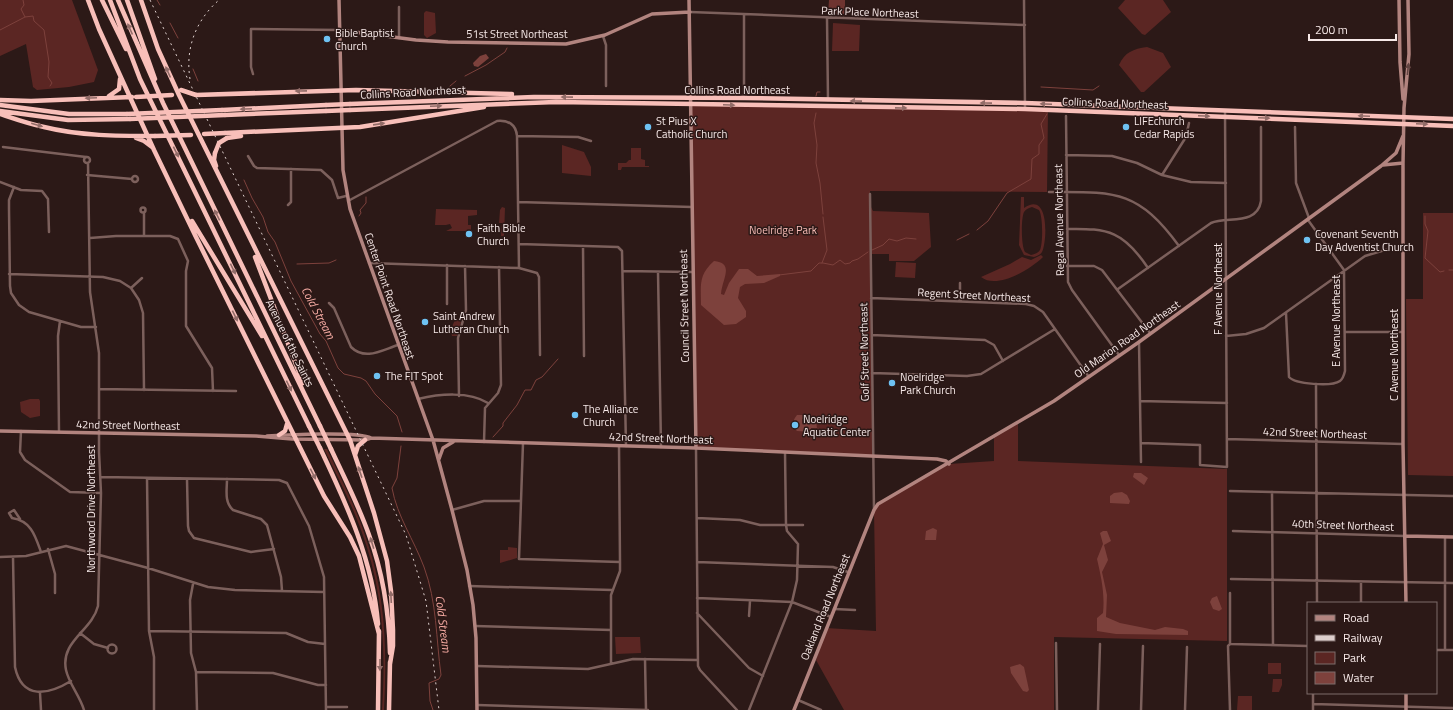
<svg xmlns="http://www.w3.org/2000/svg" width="1453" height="710" viewBox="0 0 1453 710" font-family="'Titillium Web',sans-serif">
<rect width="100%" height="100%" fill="#2c1917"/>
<path fill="#5b2623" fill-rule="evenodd" d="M0,0H72L98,70L94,82L69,87L37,90L33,87L26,44L0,56Z
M1125,0H1163L1171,12L1145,35L1142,34L1118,8Z
M426,11L435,13L436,33L427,38L424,35V13Z
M833,23L860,25L859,51H832Z
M1147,47L1163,53L1171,67L1144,92H1141L1119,65C1125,52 1133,49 1147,47Z
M690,104L1048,110L1047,192L870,191V205L873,211L929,213L931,247L914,261H889V254H871L873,456L696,448Z
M562,145L584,152L591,167V176L562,173Z
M631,148H641V159L645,160V166H649V167H622L621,170H618V163H626L629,160H641H631Z
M1021,197H1024V208C1050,190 1047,243 1042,252C1040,255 1037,256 1034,257L1024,255L1019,245ZM1032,207L1039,210C1043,216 1043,244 1040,250C1038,253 1035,254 1031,255L1025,252C1021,246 1021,218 1024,212C1026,209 1029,208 1032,207Z
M502,207L505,208L504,236H501L502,223H499L500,210Z
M436,209L477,210V215L468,216V225H471V231H446L452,228L450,224L446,225H435Z
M1423,213H1453V476L1408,475L1406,299H1423Z
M1041,255L1043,257C1031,269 997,290 981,277L1010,264L1022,257L1031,260Z
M896,262L916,263L915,278L895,277Z
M457,319L461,322L457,336H452C450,331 453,321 457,319Z
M30,399H39L40,401V416L30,418L21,412L20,402Z
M1018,423V461L1227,469V641L1054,637V710H844L816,660L826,628L876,631L874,510L878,504L949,464L994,461V437Z
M324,449H327C341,479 357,509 367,541C386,596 387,653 384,710H382C386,648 383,588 361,530C351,502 337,476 324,449Z
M508,547L517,548V558L500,563V550H508Z
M615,637H640L641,653L616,654Z
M1268,663H1281V674H1268Z
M1273,679H1282V685L1279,692H1272Z
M1238,696H1252V710H1237Z"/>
<path fill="#6e3430" d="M829,0H845V14H828Z"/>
<path fill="#7d413c" d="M486,54L489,58L478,67L474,66L473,63L480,56Z
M714,261C735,263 722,279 721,294L724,295L729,283L739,269H748L757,276L780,274V276L764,283L745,284L740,287L738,298L746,311V317L736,324L724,325L701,305C701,286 698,275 714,261Z
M797,415H807L806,419H802V425L803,422H816L817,428H811V432L797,431C792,426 792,421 797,415Z
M1134,473H1141L1148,478L1144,485L1133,477Z
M1122,492L1127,495L1130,501L1129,504L1110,503V496L1114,493Z
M933,528L937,530L936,540H925L926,531Z
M1103,531H1107L1111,541L1104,545L1108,560L1102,572L1107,595L1106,617L1120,623L1155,630L1165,627L1183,629L1188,631V635L1116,634L1097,631V618L1103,613C1105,594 1101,576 1097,559L1103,544L1100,533Z
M1217,596L1222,609L1219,611L1213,609L1210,602L1212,598Z
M1020,664L1024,667L1029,690L1027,692L1023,691L1011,673L1010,667Z"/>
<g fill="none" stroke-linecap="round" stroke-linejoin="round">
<path stroke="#7d413c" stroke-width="1" d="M23,0L24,5L21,9L25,17L33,16L34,21L44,30L49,62L48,77L52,83L50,86
M157,0L160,5
M170,23L178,38
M0,30L25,17
M514,38L515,35
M193,69L198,81
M465,76L486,65L505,52L507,48
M450,86L456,81
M1041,87L1093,90L1099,86
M816,96L817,92H820
M816,113L814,123L817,145L816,163L820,183L823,214
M244,180L252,198L263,217L268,232L275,242L291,281L320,334L326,341L338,368L344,374L361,378L366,381L375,394L397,416L402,432
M359,216L361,213L360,210L366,203V197
M1425,216V224L1428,231L1425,258L1440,272L1444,271
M977,230L988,221L1007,193L1031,179L1032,159L1039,154V145L1044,138L1041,124L1047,114
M957,240L969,234
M872,250L883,245L889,239L897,241L906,238L916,239
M822,263L827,250L823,217
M297,264L329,263L336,260
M1449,270H1453
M779,275L811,271L819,263H823L833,265L840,260L845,264L850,263L852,261L858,259L868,252
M493,437L503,426V423L517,405L525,390H531L536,380L542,377L558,359
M401,446L397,478L392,488C397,516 414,540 424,567C437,602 436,639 441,675L439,679L429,683L430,701L433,710"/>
<path stroke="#7c605c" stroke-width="2.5" d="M1024,0L1025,109
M399,7V38
M690,12L1025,25
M744,15V98
M827,18L828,100
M603,36L606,45V86
M253,74L251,67V29L339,30
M1066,116L1068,282L1072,290L1119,355
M1295,127L1296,183L1309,218
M3,147L86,157
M1066,155L1112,156L1137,163L1162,175L1191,182L1226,183
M248,156L254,166L257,168L321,170L332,180L338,198L346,196
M84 160a3 3 0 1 1 6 0a3 3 0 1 1-6 0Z
M87,175L132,179
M1162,175L1186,137L1189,123
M132 179a3 3 0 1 1 6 0a3 3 0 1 1-6 0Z
M0,182L21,190L42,191L48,199L49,232
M14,187L9,200V209L10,286L11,293L19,305L29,312L81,327H96
M1049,192C1115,192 1137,189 1179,246
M870,194L874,510
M348,201L497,121C508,120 516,124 517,136
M518,202L692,207
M288,205L291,202V169
M140.5 210a2.5 2.5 0 1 1 5 0a2.5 2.5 0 1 1-5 0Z
M144,213V236
M1067,229C1109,228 1124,232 1148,268
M90,238L116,236H170L178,239L188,261L186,271V326L212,368L213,391
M519,244L618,247L622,251L626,446
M583,246L584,356
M369,263L519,268L537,273L539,277L540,355
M447,265V304
M1067,266H1094L1102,270L1150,333
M519,268L517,136L578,137L591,141
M623,271L692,272
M658,272L661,447
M9,274L103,277L120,281L131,288L139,300L143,313L144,390
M131,288L142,278
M1118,289L1211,223C1227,216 1257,226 1261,201V127
M871,298L1026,304L1034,306L1043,312L1089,377
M960,301V283
M329,303L334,308L351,347C365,361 382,350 398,345
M1286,313L1289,377C1295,384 1331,387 1340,381C1343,379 1344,375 1345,371L1344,270L1308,220
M1345,332H1403
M872,335L985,340L994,345L1003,361
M1226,336L1246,334L1264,328L1365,256L1385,250L1403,248
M1139,342L1141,462
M872,373L967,376L981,374L1055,329
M1316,384L1317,603
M99,389L236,391
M459,396L458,338L466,310L465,266
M418,399C439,394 469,391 488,403
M1140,401L1227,403
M21,431L20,452L25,460L70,492L101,493
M59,432L58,336L60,321
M1227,439L1403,444
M484,442L485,408L498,393L501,385L499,267
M523,443L519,559L620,562
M1141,443L1200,445V465L1227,467L1225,111
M696,448L698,666L700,670L737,710
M101,477L279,480L287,483L309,526L324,577L326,710
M147,478L149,631L154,657V710
M187,479L188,526L189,531L194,538L251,552L274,549
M227,479C227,490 224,502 233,510L261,519L267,525L281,577L282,591
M1230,491L1453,496
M1272,492L1273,645
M452,510L484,501H521
M697,518L740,520L760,525H803
M20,519L14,510L9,513L12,518C31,521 35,535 41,552
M1233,531L1405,536
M1445,537V650
M48,549L55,574V593
M0,557L26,556L66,546L148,568L208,587L235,590L324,592
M13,557L15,667C22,700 48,695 71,681
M697,562L833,567L848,572
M1231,579L1453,583
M1361,582V603
M193,584L190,600L191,653L196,672L197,710
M469,586L612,590
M697,598L792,602L831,617
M834,609L855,610
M697,613L749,668L763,676
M749,616L750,601
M475,626L611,630
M149,631L286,633L308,642L325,644
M80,633L94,644L108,648
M1056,643L1057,710
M1231,644L1308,646
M107.5 649a4.5 4.5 0 1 1 9 0a4.5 4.5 0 1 1-9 0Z
M1436,650H1453
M645,659L646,710
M611,664V595L620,571V562L619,446
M477,666L588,669L633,659L697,660
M196,672L273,673L318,685H326
M40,693L41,710
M1313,693V710
M798,700L821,710
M1313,704L1453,708
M477,705L648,710
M326,707H347
M84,710C80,696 69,684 66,670C60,641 92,631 98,606L101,493L99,452V353L90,292L88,163
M749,710L792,602L797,580L798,544L787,531L786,525L785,452
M1098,710L1100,644
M1141,710L1143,646
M1185,710L1187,647
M1230,710L1228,646L1230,644V593"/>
<path stroke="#b2847f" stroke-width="3.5" d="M339,0L343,170L350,209L433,440L452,510L467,570L473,605L476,638L477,710
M689,0L696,448
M1399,0L1400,62L1403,99
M339,30L416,40L448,42L566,44L605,35L652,14L690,12
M1383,165L1403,163
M0,431L256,436L292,439L365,440L371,438L696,448L937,459L946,461L949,464
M267,436C284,435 359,431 371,438
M439,459L443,448L453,442
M1405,536L1453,537
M1406,603L1403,444V163L1404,108L1409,54L1408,0
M1406,693V710
M794,710L874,510L878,504L1054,401L1139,342L1381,166L1396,153L1403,136"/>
<path stroke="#f8bfb9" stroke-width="4.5" d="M88,0L99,29L154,150L195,235L324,496L350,537L359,556L379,634
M102,0L126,49
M110,0L140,79L309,426
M118,0L163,103L320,426
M127,0L155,79
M141,0L158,49L179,95L350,440L374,513L387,561L391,591L393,630V646L390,664
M196,95L356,90L512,94
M109,96L119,89L120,79
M0,100L31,101L132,97
M350,104L534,97L745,98L1025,103L1453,119
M0,105L69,114H127
M222,110L326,105
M350,110L556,102L1025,109L1453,126
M0,111L68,120L130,119
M0,114C15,119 29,124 44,127C80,136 118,136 155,136
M225,115L326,111
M225,133L360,127L484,107
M136,138L144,141L152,147
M227,138L241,136
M215,153L214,160L216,166
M192,221L262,336
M255,257L303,383
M279,435L285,431L287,424
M320,448C347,505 373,561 378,624
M331,449C344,477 359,506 369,535C383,573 389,613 390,653
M355,455L358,446L365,440
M378,710L379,631
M389,710L390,662"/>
<path stroke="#ddcfcd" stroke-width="1" stroke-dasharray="2 4" stroke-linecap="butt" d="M150,0L406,535L426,601L439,710
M190,79C185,48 196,20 219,0"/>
<path stroke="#f8bfb9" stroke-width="4.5" d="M181,90L196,95
M136,97L172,95
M326,105L350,104
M326,111L350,110
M127,114L222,110
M130,119L225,115
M204,134L225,133
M155,136L191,135
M215,153L219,143L227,138
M309,426L320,448
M320,426L331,449"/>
</g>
<defs><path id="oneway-solid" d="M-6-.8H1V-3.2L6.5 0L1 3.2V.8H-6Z"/></defs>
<g fill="#926c68">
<use href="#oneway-solid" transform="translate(130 29) rotate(-114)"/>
<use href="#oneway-solid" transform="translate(168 72) rotate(-114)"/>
<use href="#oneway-solid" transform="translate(301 91) rotate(179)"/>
<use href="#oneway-solid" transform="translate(567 97) rotate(-179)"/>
<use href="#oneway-solid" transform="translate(91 98) rotate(177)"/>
<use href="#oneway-solid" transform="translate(856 101) rotate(-179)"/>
<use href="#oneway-solid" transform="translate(986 103) rotate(-179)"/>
<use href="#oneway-solid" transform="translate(1046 104) rotate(-178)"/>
<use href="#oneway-solid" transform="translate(729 105) rotate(2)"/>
<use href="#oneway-solid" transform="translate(436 106) rotate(-2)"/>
<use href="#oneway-solid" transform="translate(901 108) rotate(1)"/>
<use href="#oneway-solid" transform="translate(246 109) rotate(178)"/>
<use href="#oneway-solid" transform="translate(1204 116) rotate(2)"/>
<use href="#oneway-solid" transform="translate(1364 116) rotate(-178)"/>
<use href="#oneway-solid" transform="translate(1264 118) rotate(3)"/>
<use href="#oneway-solid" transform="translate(379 124) rotate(-8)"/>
<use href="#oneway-solid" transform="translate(1422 124) rotate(2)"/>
<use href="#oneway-solid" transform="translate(37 125) rotate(16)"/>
<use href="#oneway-solid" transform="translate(176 152) rotate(64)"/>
<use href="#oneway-solid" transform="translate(217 215) rotate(-116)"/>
<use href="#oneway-solid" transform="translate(233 269) rotate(64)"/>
<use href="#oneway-solid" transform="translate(235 316) rotate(64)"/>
<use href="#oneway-solid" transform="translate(289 386) rotate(64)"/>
<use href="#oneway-solid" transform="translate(360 472) rotate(-109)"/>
<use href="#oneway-solid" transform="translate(313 474) rotate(63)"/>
<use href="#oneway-solid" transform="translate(372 543) rotate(-107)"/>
<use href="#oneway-solid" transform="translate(391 597) rotate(-93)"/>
<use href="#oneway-solid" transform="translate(380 665) rotate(90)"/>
</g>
<use fill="#624441" href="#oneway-solid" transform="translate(1408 69) rotate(-84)"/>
<g fill="#6ec2f3" stroke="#2c1917" stroke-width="1.5">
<circle cx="327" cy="39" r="4"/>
<circle cx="648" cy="127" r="4"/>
<circle cx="1126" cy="127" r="4"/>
<circle cx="469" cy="234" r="4"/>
<circle cx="1307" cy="240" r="4"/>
<circle cx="425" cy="322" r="4"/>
<circle cx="377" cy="376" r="4"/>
<circle cx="892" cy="383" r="4"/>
<circle cx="575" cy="415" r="4"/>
<circle cx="795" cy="425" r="4"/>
</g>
<g text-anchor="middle" stroke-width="3" stroke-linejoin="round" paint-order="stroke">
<g font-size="11" fill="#f7e9e8" stroke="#2c1917">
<text transform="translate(870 12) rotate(2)" y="4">Park Place Northeast</text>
<text x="517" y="38">51st Street Northeast</text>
<text x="737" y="94">Collins Road Northeast</text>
<text transform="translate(413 92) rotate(-3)" y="4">Collins Road Northeast</text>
<text transform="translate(1115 103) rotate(2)" y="4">Collins Road Northeast</text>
<text transform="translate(1059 220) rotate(-91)" y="4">Regal Avenue Northeast</text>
<text transform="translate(1218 289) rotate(-90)" y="4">F Avenue Northeast</text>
<text transform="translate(974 295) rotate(3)" y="4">Regent Street Northeast</text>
<text transform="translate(390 296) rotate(71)" y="4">Center Point Road Northeast</text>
<text transform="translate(684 306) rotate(-91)" y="4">Council Street Northeast</text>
<text transform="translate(1336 321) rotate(-90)" y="4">E Avenue Northeast</text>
<text transform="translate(1127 339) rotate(-35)" y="4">Old Marion Road Northeast</text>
<text transform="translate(290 343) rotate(64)" y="4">Avenue of the Saints</text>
<text transform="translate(864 352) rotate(-91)" y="4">Golf Street Northeast</text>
<text transform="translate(1394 355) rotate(-90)" y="4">C Avenue Northeast</text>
<text transform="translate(128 425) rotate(1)" y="4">42nd Street Northeast</text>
<text transform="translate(1315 433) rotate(2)" y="4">42nd Street Northeast</text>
<text transform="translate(661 438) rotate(2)" y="4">42nd Street Northeast</text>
<text transform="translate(91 509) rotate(-90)" y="4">Northwood Drive Northeast</text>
<text transform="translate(1343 525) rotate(2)" y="4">40th Street Northeast</text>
<text transform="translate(825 607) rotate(-68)" y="4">Oakland Road Northeast</text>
</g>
<g font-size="11" fill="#f7e9e8" stroke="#2c1917" text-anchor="start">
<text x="335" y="37">Bible Baptist<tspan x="335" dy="13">Church</tspan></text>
<text x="656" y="125">St Pius X<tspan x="656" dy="13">Catholic Church</tspan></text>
<text x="1134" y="125">LIFEchurch<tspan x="1134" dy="13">Cedar Rapids</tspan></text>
<text x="477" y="232">Faith Bible<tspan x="477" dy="13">Church</tspan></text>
<text x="1315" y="238">Covenant Seventh<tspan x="1315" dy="13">Day Adventist Church</tspan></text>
<text x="433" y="320">Saint Andrew<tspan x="433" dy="13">Lutheran Church</tspan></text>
<text x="385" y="380">The FIT Spot</text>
<text x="900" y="381">Noelridge<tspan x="900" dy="13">Park Church</tspan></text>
<text x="583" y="413">The Alliance<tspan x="583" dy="13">Church</tspan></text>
<text x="803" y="423">Noelridge<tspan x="803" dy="13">Aquatic Center</tspan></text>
</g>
<g font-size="11" fill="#f6bbb5" stroke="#2c1917">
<text x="783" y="234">Noelridge Park</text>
</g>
<g font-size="12" font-style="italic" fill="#fbaea6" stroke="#2c1917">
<text transform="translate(318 313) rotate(62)" y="4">Cold Stream</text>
<text transform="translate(443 624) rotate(83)" y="4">Cold Stream</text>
</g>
</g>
<rect x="1307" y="602" width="130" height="92" fill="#2c1917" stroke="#7d6c6b"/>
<rect x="1315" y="615" width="20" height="6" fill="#b2847f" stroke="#7d6c6b"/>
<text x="1343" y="622" font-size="12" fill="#f7e9e8">Road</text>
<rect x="1315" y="635" width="20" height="6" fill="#ddcfcd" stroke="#7d6c6b"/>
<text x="1343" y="642" font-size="12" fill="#f7e9e8">Railway</text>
<rect x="1315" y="652" width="20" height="12" fill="#5b2623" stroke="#7d6c6b"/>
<text x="1343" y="662" font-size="12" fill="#f7e9e8">Park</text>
<rect x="1315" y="672" width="20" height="12" fill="#7d413c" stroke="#7d6c6b"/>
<text x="1343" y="682" font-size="12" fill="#f7e9e8">Water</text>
<path d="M1309 34v6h87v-6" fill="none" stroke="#f7e9e8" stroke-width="2"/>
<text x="1315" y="34" font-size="12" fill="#f7e9e8" stroke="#2c1917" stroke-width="3" paint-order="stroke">200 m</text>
</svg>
